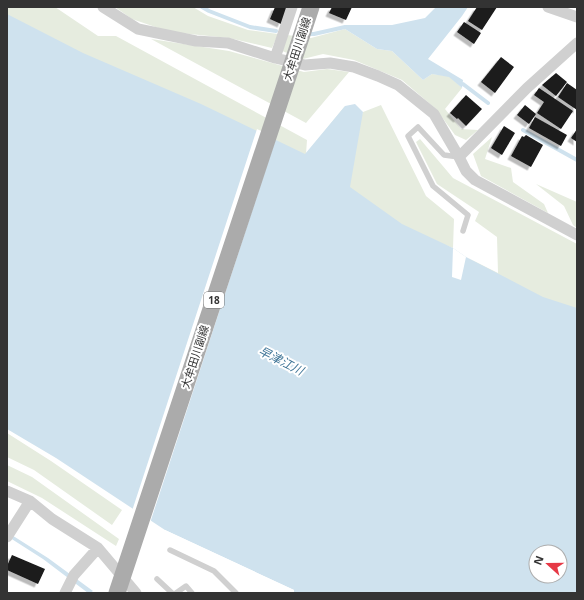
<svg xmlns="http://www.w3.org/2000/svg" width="584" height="600" viewBox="0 0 584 600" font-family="'Noto Sans','Noto Sans JP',sans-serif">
<defs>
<filter id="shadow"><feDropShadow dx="-3.5" dy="3.5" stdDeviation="0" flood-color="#0004"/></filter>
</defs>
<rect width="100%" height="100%" fill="#fff"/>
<path fill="#e6ecdf" d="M7,7H55L98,36H116L307,140L306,154L345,106L309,188L7,41Z
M115,7H193L208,16L248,30L278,34L272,48L229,38L170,32L132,19Z
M345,29L377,49L392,51L423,80L432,74L449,76L462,88L445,109L461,129L478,130L466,140L455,135L436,109L402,80L354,60L323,54L303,59L282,51L287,35L311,38Z
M151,39L229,51L304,72L327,69L349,72L306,123Z
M381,105L426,196L454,219L453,248L333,203L363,112Z
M492,137L485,159L511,168L513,182L544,204L548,213L481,176L473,154Z
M420,139L453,178L577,244V322L466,257L498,273L497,237L475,221L479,212L437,184L416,142Z
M536,184L577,202V228L573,225L564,206Z
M7,433L51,461L122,510L112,525L34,470L7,457Z
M7,465L32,477L119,539L116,546L42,498L7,481Z"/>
<path fill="#cfe2ee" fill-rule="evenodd" d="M436,7H468L462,16L428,59L463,80L462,88L449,77L432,74L423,80L392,51L377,49L345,29V25H392L425,18Z
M7,14L83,53L201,104L305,154L345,106L355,104L363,112L350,187L402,224L453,248L466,257L543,297L577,308V593H294V590L165,530L56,458L7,429ZM536,552H560V576H536Z
M7,532L48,558L93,591L90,593H88L43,559L7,536Z"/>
<path fill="#fff" d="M257,129L276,138L150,523L132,511Z
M453,248L466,257L461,280L452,277Z
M165,530L294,590V593H292V592L163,532Z"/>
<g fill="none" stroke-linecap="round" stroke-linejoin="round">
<path stroke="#cfe2ee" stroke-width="4" d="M202,7L209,11L250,27L276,31
M307,34H314L345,27
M463,84L488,103
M523,130L577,160"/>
</g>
<path fill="#1a1a1a" filter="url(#shadow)" d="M275,7H288L281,24L270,19Z
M332,7H352L346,20L329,13Z
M477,7H497L482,30L468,21Z
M464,22L481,33L474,44L457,32Z
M501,57L514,67L495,93L481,82Z
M556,73L567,82L556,96L542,85Z
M567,83L577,90V110L558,97Z
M539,88L573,111L561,129L537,113L544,102L534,95Z
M466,95L482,109L466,126L458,118L457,119L450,113Z
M525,105L536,114L529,124L517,115Z
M535,117L567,135L561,146L529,128Z
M504,126L515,133L502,155L491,148Z
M577,129V142L571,138Z
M526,135L543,145L531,167L511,156L522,136L524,137Z
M12,555L45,569L38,584L7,570V566Z"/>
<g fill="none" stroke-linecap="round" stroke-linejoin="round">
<path stroke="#d0d0d0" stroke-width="5.5" d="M459,157L444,155L418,127L408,136L433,186L468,215L463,231
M170,550L214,571L236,593
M157,579L172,593
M176,593L186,586L192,593"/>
<path stroke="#d0d0d0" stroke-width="11" d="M103,7L138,29L196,41L228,43L275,58L305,65L330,63L354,67L378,76L398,85L434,114L459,157L466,171L475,180L577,235
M548,7L577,17
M275,58L292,7
M459,157L527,88L577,43
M7,491L30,501L52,519L98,548L136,593
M7,537L30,501
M65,593L74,575L98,548"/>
<path stroke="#ababab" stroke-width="17" d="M117,593L311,7"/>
</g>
<g text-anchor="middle" stroke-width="4" stroke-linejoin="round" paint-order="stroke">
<rect fill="#fff" stroke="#707070" stroke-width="1" x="204" y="292" width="20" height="16" rx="3"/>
<g font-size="10" font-weight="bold" fill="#333">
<text x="214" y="304">18</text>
</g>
<g font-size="11" fill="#333" stroke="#fff">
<text transform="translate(297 49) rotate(-72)" y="4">大牟田川副線</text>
<text transform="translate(195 357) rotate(-72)" y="4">大牟田川副線</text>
</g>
<g font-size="12" font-style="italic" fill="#3f7597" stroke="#fff">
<text transform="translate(281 361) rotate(27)" y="4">早津江川</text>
</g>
</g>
<rect width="584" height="600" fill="none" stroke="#333333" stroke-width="16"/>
<g transform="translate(548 564) rotate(291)"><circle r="19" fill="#ffffff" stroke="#adadad"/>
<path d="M0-3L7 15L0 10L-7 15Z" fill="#e63946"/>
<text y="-6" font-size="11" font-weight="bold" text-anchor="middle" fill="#333333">N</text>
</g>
</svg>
